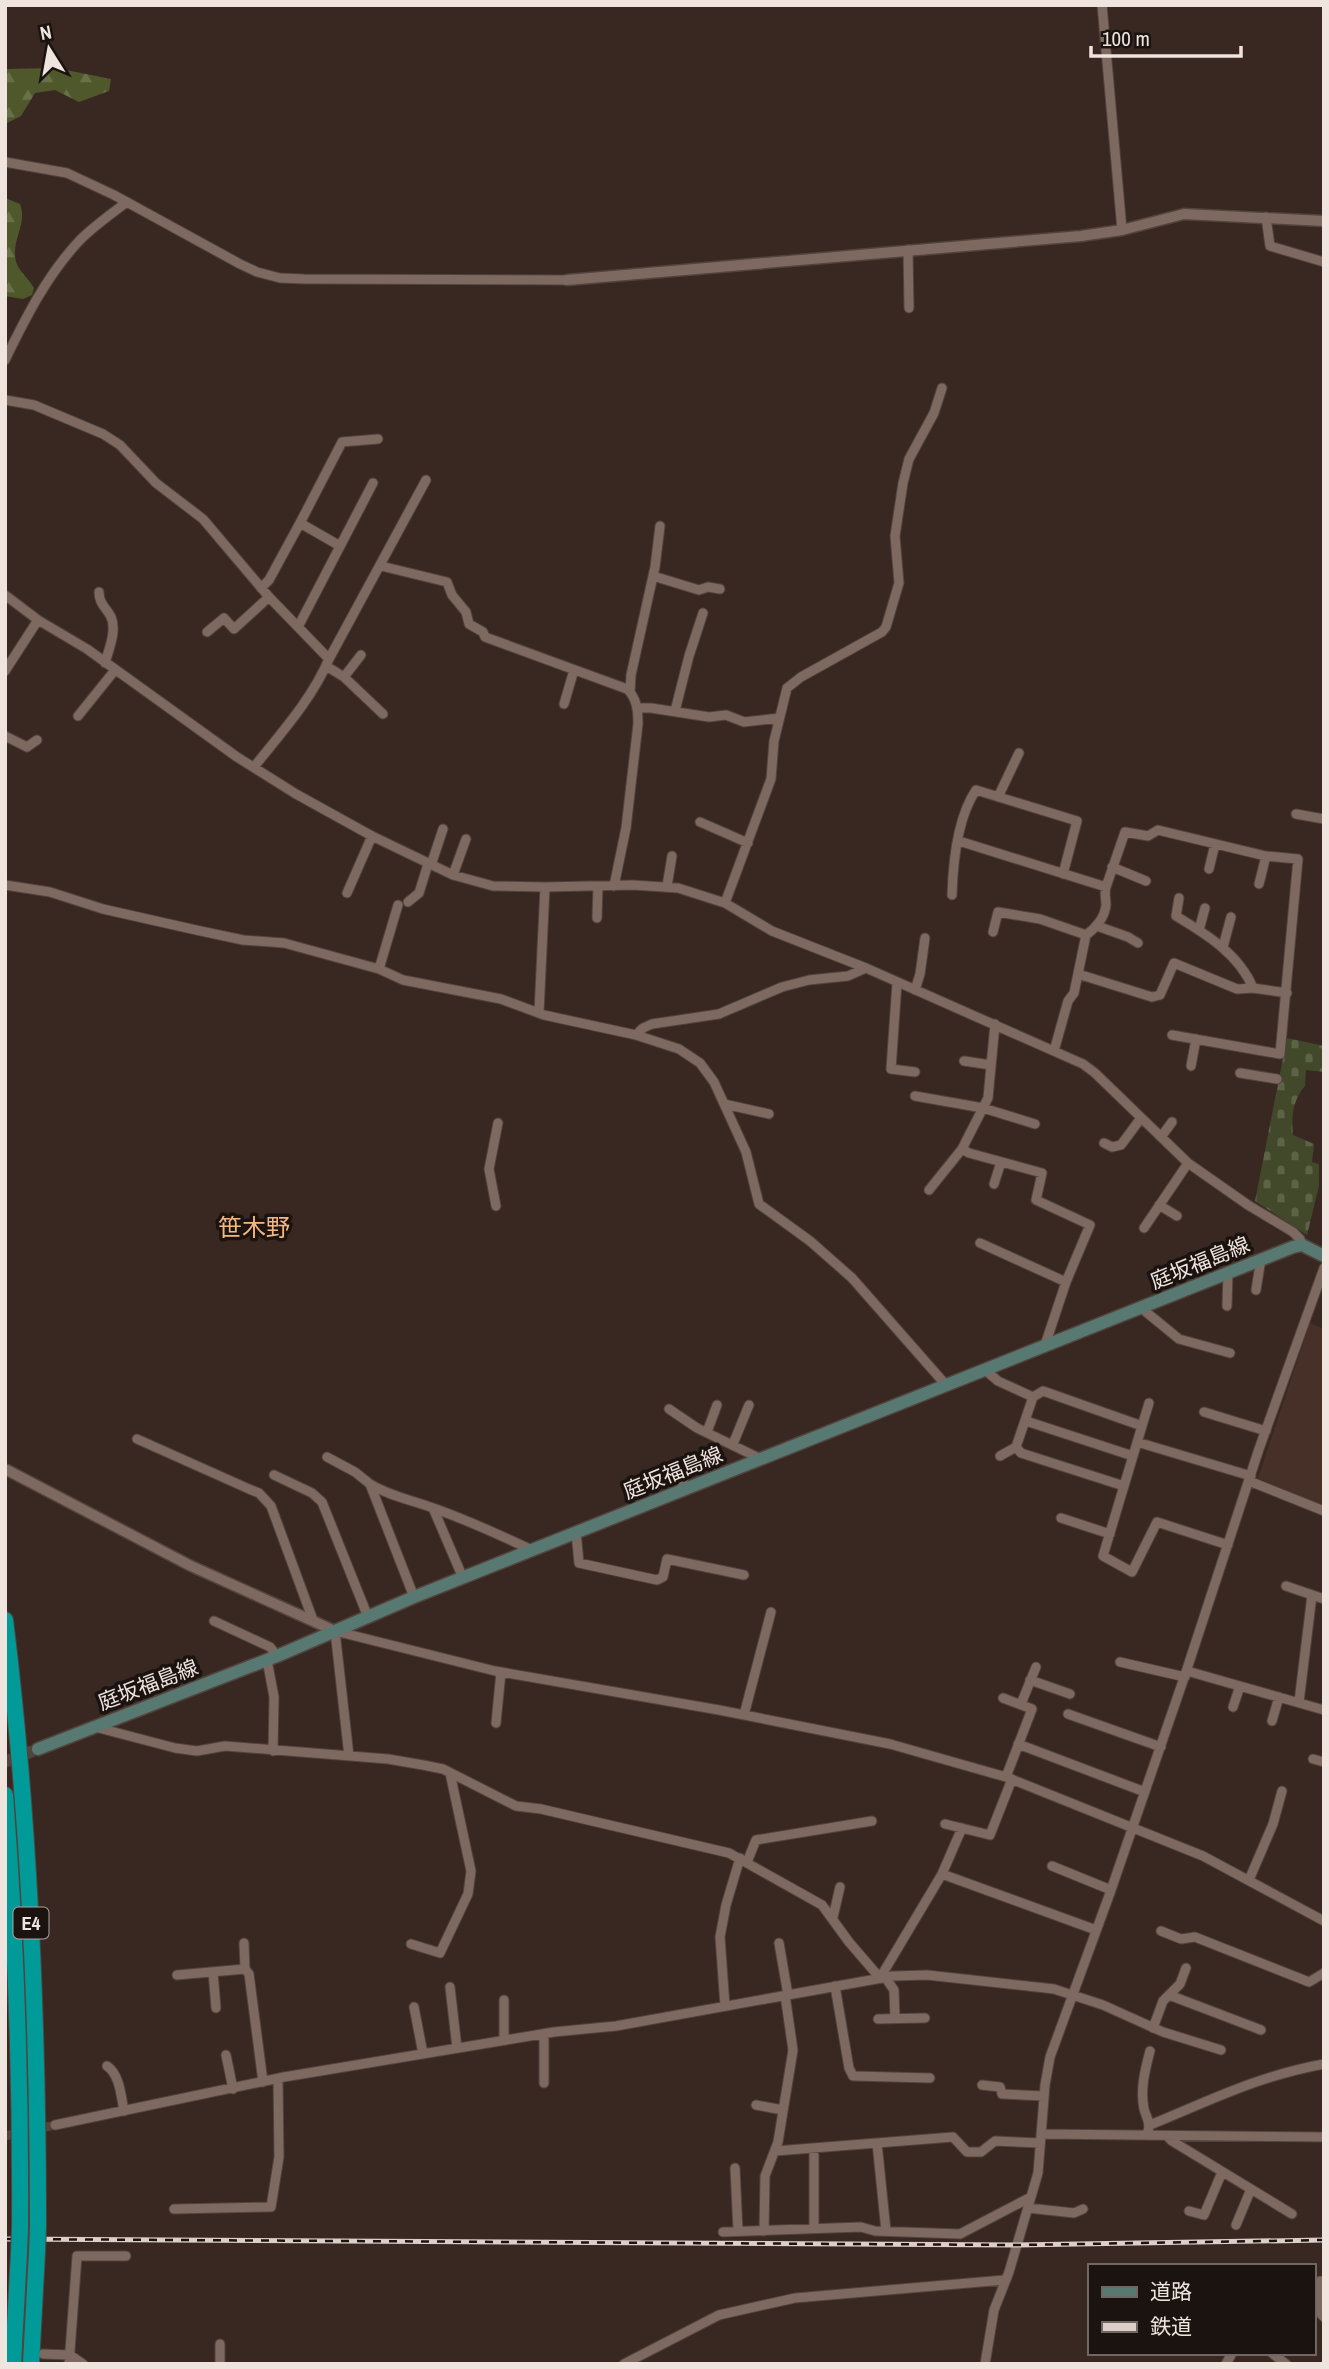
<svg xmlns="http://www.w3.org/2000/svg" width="1329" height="2369" viewBox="0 0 1329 2369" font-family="'Archivo Narrow','Noto Sans JP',sans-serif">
<defs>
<pattern id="forest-firs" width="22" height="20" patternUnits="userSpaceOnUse" patternTransform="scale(1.75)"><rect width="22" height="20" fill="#4f582b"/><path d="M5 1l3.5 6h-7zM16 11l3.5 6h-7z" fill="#697049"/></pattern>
<pattern id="cemetery-stones" width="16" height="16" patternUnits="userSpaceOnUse" patternTransform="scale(1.75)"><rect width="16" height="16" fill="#42492a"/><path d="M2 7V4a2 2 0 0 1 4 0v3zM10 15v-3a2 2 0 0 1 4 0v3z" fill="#5e6348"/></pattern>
</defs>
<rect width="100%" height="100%" fill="#392821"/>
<path fill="#473027" d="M1310,1323L1324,1329V1507L1258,1478Z"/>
<path fill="url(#forest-firs)" d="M56,68L111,79L109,91L79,102L55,90L35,93L21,116L5,124V69Z
M5,198L20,204C27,222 14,237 15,254C15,270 27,275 34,288L32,295L23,299L5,296Z"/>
<path fill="url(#cemetery-stones)" d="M1287,1038L1324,1046V1072L1306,1070L1305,1086C1293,1099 1291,1118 1293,1135L1314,1144L1312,1162L1319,1164V1186L1307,1235L1255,1201Z"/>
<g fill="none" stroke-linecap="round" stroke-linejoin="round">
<path stroke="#54443e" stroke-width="9" stroke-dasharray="9 4.5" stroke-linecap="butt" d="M5,2136L55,2125"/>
<path stroke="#54443e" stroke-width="12" stroke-dasharray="12 6" stroke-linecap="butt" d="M5,1762L38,1749"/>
<g stroke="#52433d" stroke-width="11">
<path id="minor" d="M1102,5L1122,230
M5,162L67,173L114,195L240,264L257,272L280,278L304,279L567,280
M1266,217L1270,246L1324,262
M908,250L909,308
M5,360C26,317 47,275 80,240C94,226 111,214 127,202
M5,400L34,405L103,434L120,445L156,483L203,519L269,597L329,659C312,699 281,733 254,767
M300,523L340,546
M381,566L447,582L452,595L466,612L469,624L483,632L485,637L627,689C637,698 638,711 638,724L626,828L614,886
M653,576L699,590L708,587L720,589
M261,588L269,580L300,523L342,442L378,439
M99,592C99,604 106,607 111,617C117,630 109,649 105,663
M5,595L38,620L87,649L237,757L296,794L372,836L453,875L493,886L545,887L633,885L678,888L725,903L772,931L866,968L1083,1064L1095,1073L1188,1163L1248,1205L1293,1232L1300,1239L1302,1245
M298,627L373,483
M207,632L224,618L234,629L269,597
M329,659L426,480
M326,666L344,677L383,714
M5,671L38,620
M344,677L361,655
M630,692L631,675L655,567L660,526
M564,704L574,670
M638,708H651L709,717L726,715L744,722L779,718
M675,711L689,656L703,613
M78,716L115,670
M5,736L27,747L37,740
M998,797L1019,753
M1296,814L1324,819
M700,822L748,843
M959,841L1106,887
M431,865L443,829
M1112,867L1146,881
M1209,869L1215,844
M453,875L466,839
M1259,884L1266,856
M5,885L50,892L103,909L196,930L243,940L284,943L379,969L403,980L501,999L544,1015L636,1035L679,1049L700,1063L714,1082L746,1152L759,1204L810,1241L852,1278L946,1385
M667,886L672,856
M347,893L372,836
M952,895C953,862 957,818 976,790L1077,821L1063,874
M1179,898L1176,916C1206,934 1239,954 1253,988L1287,993
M408,902L419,893L428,864
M725,903L771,779L774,741L787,688L801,677L882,632L886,627L899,583L895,536L903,483L909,459L934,413L942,388
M597,918L598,886
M1097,926L1128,937L1138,943
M1199,930L1205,908
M993,932L998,912L1040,919L1086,935
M1223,947L1231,917
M379,969L398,905
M1078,974L1152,997L1160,995L1174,963L1237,989L1253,988
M897,983L891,1069L915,1072
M915,990L920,974L925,938
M539,1012L545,887
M636,1035L643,1028L652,1024L719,1014L782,987L809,980L848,976L866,968
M1054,1051L1068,1001L1074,993L1086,935C1096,928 1105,917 1106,905C1106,898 1104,894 1106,887L1125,832L1148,836L1158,830L1266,856L1298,859L1280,1054L1172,1035
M964,1061L991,1065
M1191,1066L1196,1039
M1240,1073L1277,1079
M915,1096L983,1108L1035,1124
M724,1104L769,1114
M1161,1137L1172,1122
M1104,1143L1112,1147L1121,1145L1141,1118
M962,1149L969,1153L1042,1173L1036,1200L1090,1225L1066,1282L1045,1345
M994,1184L1001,1162
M929,1190L962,1149L988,1098L995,1024
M1159,1205L1177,1216
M496,1206L489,1169L498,1123
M1144,1228L1188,1163
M980,1243L1066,1282
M1256,1290L1261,1259
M1227,1306L1228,1272
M1140,1307L1179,1339L1230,1353
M984,1369L998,1381L1033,1397L1043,1391L1142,1426L1103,1556L1132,1572L1157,1522L1228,1545
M1033,1397L1016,1447L1021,1453L1124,1486
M669,1409L697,1428L761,1459
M1204,1412L1266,1431
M1026,1421L1133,1456
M1142,1426L1149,1403
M707,1432L717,1405
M137,1439L249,1489L259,1493L271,1506L313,1620
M1137,1442L1251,1476
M733,1444L749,1405
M1000,1456L1016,1447
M327,1457L355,1472L370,1484L414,1597
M274,1475L312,1493L322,1502L368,1617
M1249,1481L1324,1511
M370,1484C391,1497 413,1500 436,1509C469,1521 500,1535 532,1550
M684,1490L682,1485L688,1457
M433,1508L463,1578
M1061,1518L1110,1534
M576,1532L579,1563L657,1580L663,1577L667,1559L744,1575
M1286,1586L1324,1599
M214,1621L270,1647L277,1656
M267,1660L274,1697L273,1751
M1120,1662L1185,1677
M1187,1671L1324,1710
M1030,1680L1070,1694
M1003,1698L1032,1709L1006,1777
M1299,1702L1312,1595
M1021,1704L1036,1667
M1233,1707L1240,1686
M1068,1714L1161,1747
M744,1715L771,1612
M1272,1721L1279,1697
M496,1723L501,1672
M95,1727L175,1748L197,1751L225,1746L388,1759L423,1765L443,1769L516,1806L541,1809L729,1853L822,1905L849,1942L880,1978L942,1874L962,1828
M1018,1744L1145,1792
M349,1756L335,1631L495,1671L719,1710L890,1744L1006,1777L1203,1856L1324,1921
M1313,1759L1324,1762
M945,1824L990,1835L1012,1779
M747,1862L756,1840L872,1821
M1052,1866L1111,1890
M942,1874L1096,1930
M1249,1880L1273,1824L1282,1791
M833,1917L840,1887
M1161,1931L1181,1939L1195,1937L1309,1982L1324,1973
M244,1943L245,1969L249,1974L263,2082
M779,1943L788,1995
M411,1944L440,1953L468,1894L471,1871L450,1773
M213,1972L216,2008
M177,1975L245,1969
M885,1977L894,1990L895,2018
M835,1986L849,2068L853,2076L930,2078
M450,1987L457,2048
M1169,1995L1261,2030
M725,2006L720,1937L726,1905L740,1858
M414,2007L423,2054
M878,2019L925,2018
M1153,2028L1163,2001L1180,1984L1186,1968
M504,2040V2000
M226,2055L233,2089
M107,2066C120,2075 121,2096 124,2111
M544,2083V2034
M982,2085L1000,2087L1002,2094L1044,2096
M756,2105L783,2110
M55,2125L284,2077L554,2032L616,2026L893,1976L927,1975L1054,1989L1103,2005L1163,2032L1221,2050
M1150,2125C1211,2100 1258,2076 1324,2064
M1148,2131C1151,2122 1146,2117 1144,2109C1140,2089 1145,2070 1150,2051
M1041,2134L1324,2137
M1167,2136L1172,2141L1292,2214
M877,2143L886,2231
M775,2151L953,2137L967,2152H981L995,2141L1040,2143
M735,2168L738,2231
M1028,2208L1074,2213L1083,2209
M174,2209L271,2207L279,2157L278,2079
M1189,2211L1204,2215L1222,2172
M1236,2225L1251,2189
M814,2228V2149
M764,2231L765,2176L778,2142L793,2050L785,1995
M723,2232L861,2227L875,2231L960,2234L1031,2197
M1320,2281V2313L1324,2317
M1272,2353L1286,2364
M43,2354L70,2355L83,2364
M69,2364L77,2256H126
M220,2364V2344
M624,2364L719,2315L795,2298L1004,2280
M985,2364L994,2310L1009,2272L1038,2173L1045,2085L1050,2057L1110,1893L1185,1675L1259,1449L1324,1268
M1226,2364L1232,2353"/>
</g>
<g stroke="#52433d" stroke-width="13">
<path id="tertiary" d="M567,280L1081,236L1122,230L1184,214L1324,221
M7,1470L191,1566L335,1631"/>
</g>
<g stroke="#52433d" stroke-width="15">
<path id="secondary" d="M38,1749L277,1656L414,1597L1293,1247L1302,1245L1324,1256"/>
</g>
<g stroke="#52433d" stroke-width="18">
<path id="motorway" d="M5,1620C30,1822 38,2024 38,2227
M5,1795C16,1939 21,2083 20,2228
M13,2364L19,2252
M31,2364L37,2252"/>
</g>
<use href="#minor" stroke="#7e6961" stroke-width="9"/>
<use href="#tertiary" stroke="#7e6961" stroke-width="10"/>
<use href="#secondary" stroke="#587872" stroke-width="12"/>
<use href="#motorway" stroke="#009b98" stroke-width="16"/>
<g stroke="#dccfca" stroke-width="5">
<path id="rail" d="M5,2239L1017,2245L1324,2240"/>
</g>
<use href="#rail" stroke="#1b1310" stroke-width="2.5" stroke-dasharray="8" stroke-linecap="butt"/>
<g stroke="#52433d" stroke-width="18" stroke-linecap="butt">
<path id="motorway-bridge" d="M19,2252L20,2228
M37,2252L38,2227"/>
</g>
<use href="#motorway-bridge" stroke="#009b98" stroke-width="16"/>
</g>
<g text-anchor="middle" stroke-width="7" stroke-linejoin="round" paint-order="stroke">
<rect fill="#1b1310" stroke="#b0a5a1" stroke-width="2" x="13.5" y="1907.5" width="35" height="31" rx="5"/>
<g font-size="19" font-weight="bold" fill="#f0e4df">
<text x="31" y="1930">E4</text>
</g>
<g font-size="21" fill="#f0e4df" stroke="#1b1310">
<text transform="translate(1200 1263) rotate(-22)" y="7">庭坂福島線</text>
<text transform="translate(673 1473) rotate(-22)" y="7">庭坂福島線</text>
<text transform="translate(148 1685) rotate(-21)" y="7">庭坂福島線</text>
</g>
<g font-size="24" fill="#f5b781" stroke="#1b1310">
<text x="254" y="1236">笹木野</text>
</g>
</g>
<rect width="1329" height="2369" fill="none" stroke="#f0e4df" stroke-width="14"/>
<rect x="1088" y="2264" width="228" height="91" fill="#1b1310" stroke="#706763" stroke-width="2"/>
<rect x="1102" y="2287" width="35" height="10" fill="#587872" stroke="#706763" stroke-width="2"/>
<text x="1150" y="2299" font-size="21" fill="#f0e4df">道路</text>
<rect x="1102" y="2322" width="35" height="10" fill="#dccfca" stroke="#706763" stroke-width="2"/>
<text x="1150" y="2334" font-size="21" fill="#f0e4df">鉄道</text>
<g transform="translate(49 49) rotate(349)" stroke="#1b1310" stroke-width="5" paint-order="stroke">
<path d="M0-5L12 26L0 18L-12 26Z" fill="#f0e4df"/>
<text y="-10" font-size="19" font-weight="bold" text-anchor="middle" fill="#f0e4df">N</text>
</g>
<path d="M1091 46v10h150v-10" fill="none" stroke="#f0e4df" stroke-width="3.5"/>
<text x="1102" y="46" font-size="21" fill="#f0e4df" stroke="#1b1310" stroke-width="5" paint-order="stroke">100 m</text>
</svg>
